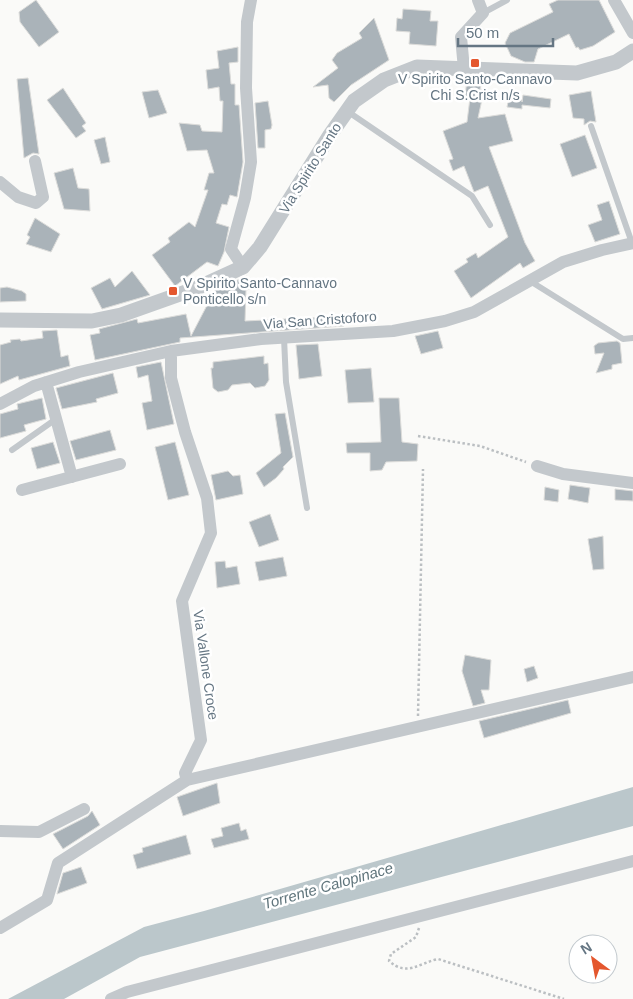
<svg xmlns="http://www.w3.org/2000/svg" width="633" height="999" viewBox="0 0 633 999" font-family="Arial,sans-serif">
<rect width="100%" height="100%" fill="#fafaf8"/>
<path fill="#bbc7cb" d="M633,787V826L140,957L64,999H8L144,927L204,911Z"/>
<path fill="#aab3b9" stroke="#dcdcda" d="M36,0L59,32L39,47L20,22L19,12Z
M558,0H599L615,32L593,46L580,50L578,47L576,48L569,34L538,49L534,62H525L511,56L505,43L510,33L553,12L549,4Z
M403,9L431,11L430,21H438L436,46L409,44L410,32L396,31L397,18L402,19Z
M374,18L389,60L351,85L334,102L329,98L328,85L313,87L338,68L332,60L337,53L362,38L359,33Z
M238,47V62L229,63L231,84H235V105H239L243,162L237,197L230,195L227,205L222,204L216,223L229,227L224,252L218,266L207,262L175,286L152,255L170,242L168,238L189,222L195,227L208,190H204L209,173H214L207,150L187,151L179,123L200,125L202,131L222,132L223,101H220L219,87L208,89L206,70L219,68L217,51Z
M28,78L39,154L33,153L24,158L17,79Z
M467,78L481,79L482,82L480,89L484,90L478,118L505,114L513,141L489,147L525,243L535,261L523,268L520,263L471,298L454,271L468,262L466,259L476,253L478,258L508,237L488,186L474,192L464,166L453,171L449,160L453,159L443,131L467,122L470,98H465Z
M63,88L86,123L82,126L86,131L76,138L47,100Z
M158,90L167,113L149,118L142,92Z
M591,91L596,122L590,121L584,125V119L573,118L569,95Z
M523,95L551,99L550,108L522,105V109L507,107L509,97L522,100V102Z
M268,101L272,125L271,129L265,130V148H258L255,103Z
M585,135L597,168L572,177L560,144Z
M105,137L110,162L101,164L94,140Z
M73,168L78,188L89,189L90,211L64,209L54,173Z
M609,201L620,234L595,242L588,225L602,220L597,205Z
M35,218L60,234L51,252L26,244L30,237L27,235Z
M132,271L150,295L102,309L91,288L110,278L115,287Z
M247,276L251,289L246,290L245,321L344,316V326L180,338V342L95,360L90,335L100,333L99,329L137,319L138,323L186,314L191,336L215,290Z
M7,287L22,291L26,294V301L0,302V288Z
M57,330L61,357L68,355L70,366L19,380L18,376L0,384V345L11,342L10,340L20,339L21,341L43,338L42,331Z
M438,331L443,348L421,354L415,336Z
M617,341L620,343L622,363L612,365V369L596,373L604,353L595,354L594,346L598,343Z
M318,344L322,376L299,379L296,345Z
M264,356V364L268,363L269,380L265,386L255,388L250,383L232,385L228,390L218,392L213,388L211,368H213V362Z
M161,362L174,424L147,430L142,403L152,401L148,375L138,378L136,367Z
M371,368L374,402L348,403L345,370Z
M113,373L118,393L96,399L97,402L62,409L56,388Z
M42,398L46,419L24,425L26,431L0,438V414L18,409L17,404Z
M379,398H399L402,442L418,444L417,461L386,462L382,470L370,471V453H347L346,443L381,442Z
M285,413L293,457L283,467L284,469L276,478L264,487L256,473L281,453L275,414Z
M110,430L116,450L76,460L70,441Z
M53,442L60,463L37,469L31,448Z
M175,442L189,495L168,500L155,447Z
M228,471L233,476L240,475L243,494L216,500L211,475Z
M570,485L590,488L588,503L568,499Z
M545,487L559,490L558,502L544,500Z
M615,489L633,491V501L615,500Z
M270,514L279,540L259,547L249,522Z
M603,536L604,569L593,570L588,539Z
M283,557L287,576L259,581L255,562Z
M225,561L226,568L237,566L240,584L217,588L215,562Z
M465,655L491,660L489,690H481L485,703L473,706L462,671Z
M534,666L538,678L527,682L524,669Z
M568,700L571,713L484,738L479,721Z
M217,783L220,803L183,816L177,797Z
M92,811L100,825L63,849L53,834L88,816Z
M239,823L241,831L246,829L249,839L214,848L211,839L223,836L221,828Z
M186,835L191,854L137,869L133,855L143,852L142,848Z
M81,867L87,883L57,894L63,873Z"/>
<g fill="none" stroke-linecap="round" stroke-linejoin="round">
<path stroke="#bbbfc2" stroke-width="2.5" stroke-dasharray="2.5 2.5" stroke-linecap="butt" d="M418,436L480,446L526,462
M418,716L423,469
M419,928L416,937L391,954L389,961C407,977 419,963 438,959L564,999"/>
<path stroke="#c3c8cc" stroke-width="6" d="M483,13L507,0
M347,111L472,196L490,225
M591,126L632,243
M530,281L623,339L633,338
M284,338L286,382L307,508
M12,450L56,419"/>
<path stroke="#c3c8cc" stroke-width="12" d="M614,0L633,33
M464,69L461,37L483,13L478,0
M0,182L18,197L36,203L43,197L35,161
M243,267L231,249L245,198L251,162L246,88L247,22L251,0
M171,351V378L185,432L207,498L211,533L182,601L201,740L185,773L187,780
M46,382L72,477
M0,404L34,386L79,372L171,351L261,339L393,331L445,321L474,312L563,262L602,250L633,243
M537,466L563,474L633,483
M22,490L120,464
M0,831L39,832L84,809
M0,928L47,900L58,863L187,780L633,677
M111,999L127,992L633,861"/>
<path stroke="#c3c8cc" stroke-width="15" d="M0,320L92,321L121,315L197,288L243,267L260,247L330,135L354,101L384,80L417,67L577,73L616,62L633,51"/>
</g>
<g fill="#e4572e" stroke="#fff" stroke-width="2">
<rect x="470" y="58" width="10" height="10" rx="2.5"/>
<rect x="168" y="286" width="10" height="10" rx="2.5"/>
</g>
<g text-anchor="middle" stroke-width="5" stroke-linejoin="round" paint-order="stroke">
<g font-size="14" fill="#657683" stroke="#fff">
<text x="475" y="84">V Spirito Santo-Cannavo<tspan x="475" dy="16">Chi S.Crist n/s</tspan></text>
<text x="183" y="288" text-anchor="start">V Spirito Santo-Cannavo<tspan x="183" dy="16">Ponticello s/n</tspan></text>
</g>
<g font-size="14" fill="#657683" stroke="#fff">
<text transform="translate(310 168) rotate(-58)" y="5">Via Spirito Santo</text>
<text transform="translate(320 320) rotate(-4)" y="5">Via San Cristoforo</text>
<text transform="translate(206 665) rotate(82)" y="5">Via Vallone Croce</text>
</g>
<g font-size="15" font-style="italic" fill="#60757c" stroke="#fff">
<text transform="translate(328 886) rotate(-16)" y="5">Torrente Calopinace</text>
</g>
</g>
<g transform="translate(593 959) rotate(328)"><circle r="24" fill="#ffffff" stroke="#c1c8cd"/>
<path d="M0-4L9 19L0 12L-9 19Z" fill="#e4572e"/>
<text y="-8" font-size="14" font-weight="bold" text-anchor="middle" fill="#657683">N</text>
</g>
<path d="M458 38v8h95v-8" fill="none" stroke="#657683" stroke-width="2.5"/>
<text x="466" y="38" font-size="15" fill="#657683" stroke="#ffffff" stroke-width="4" paint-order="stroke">50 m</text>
</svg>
